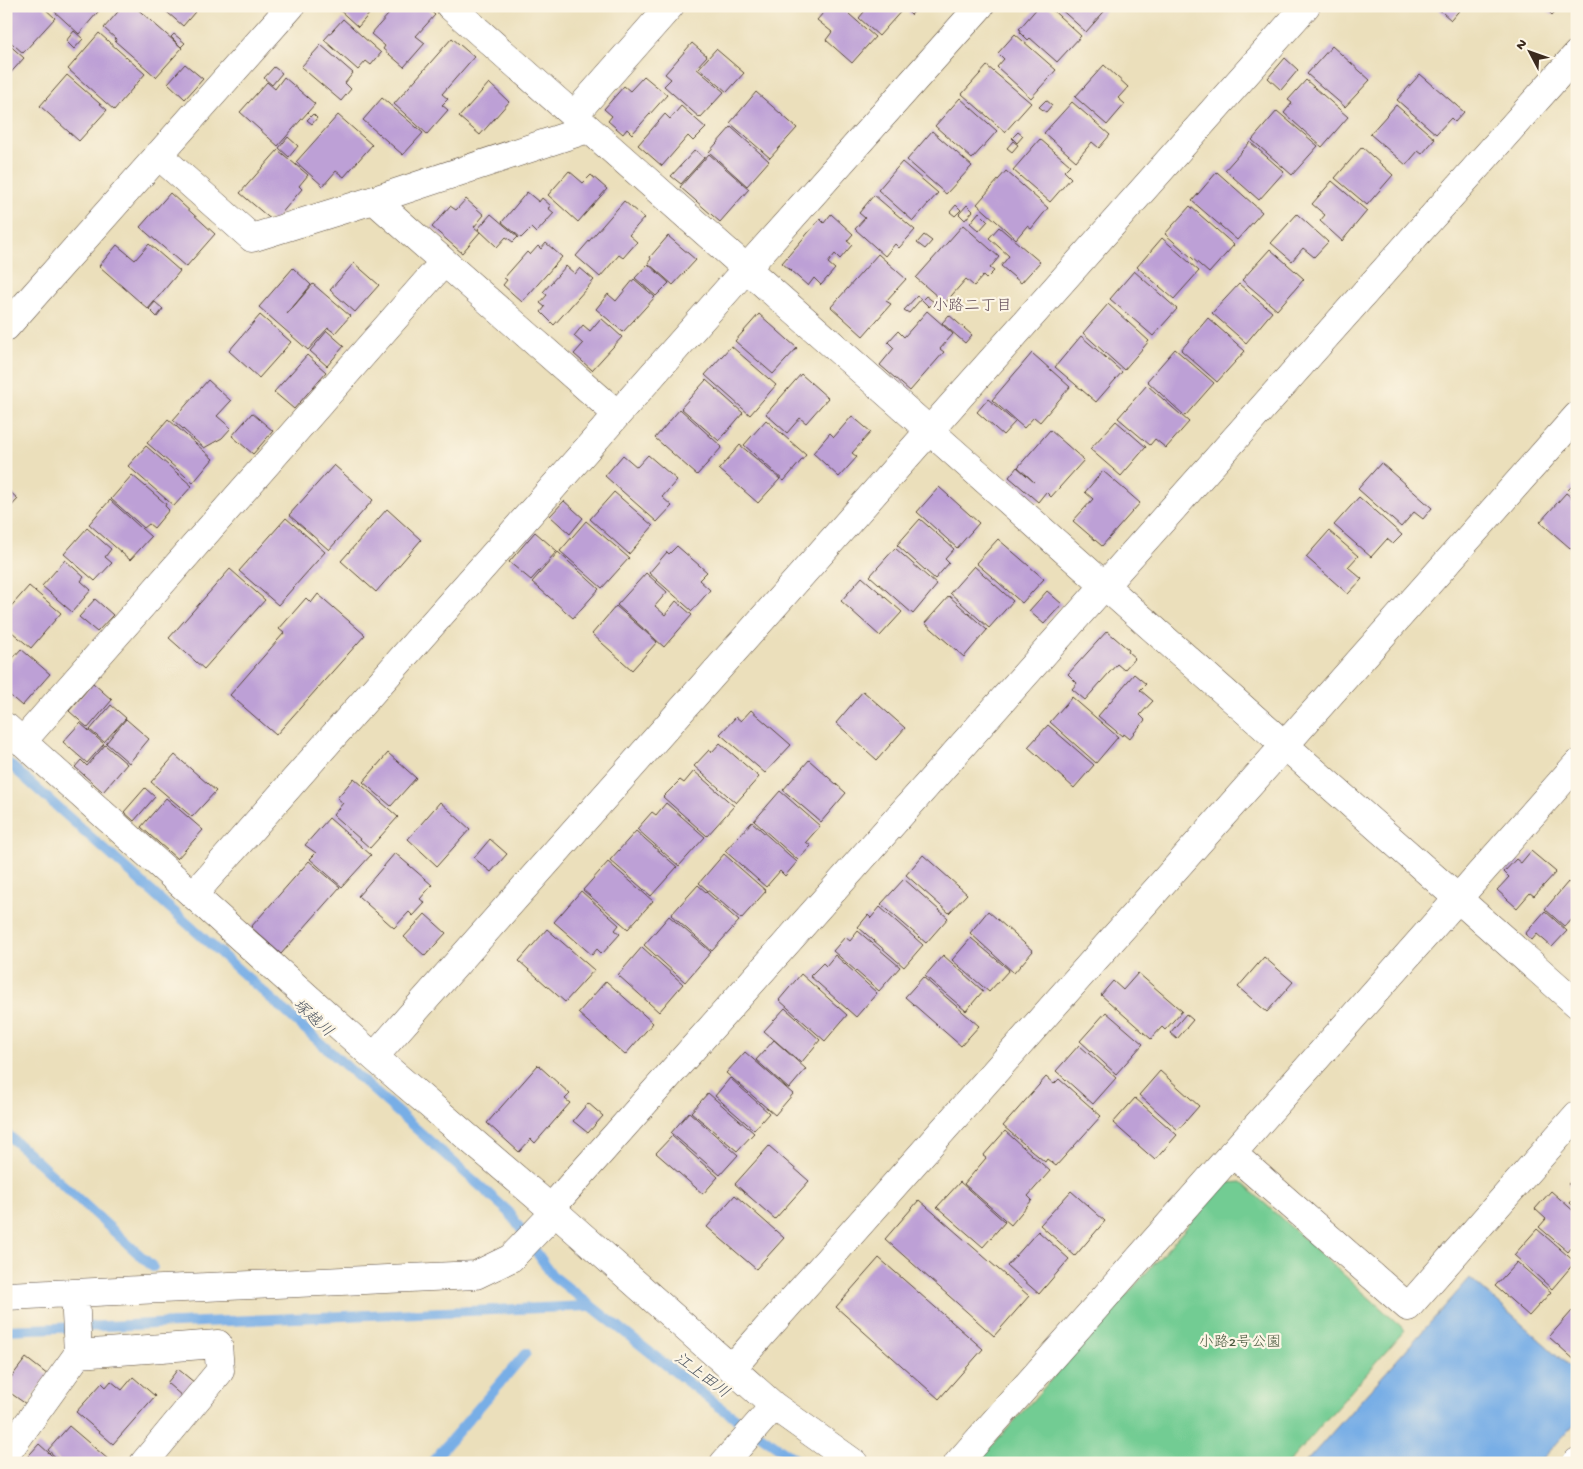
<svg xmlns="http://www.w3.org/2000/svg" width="1583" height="1469" viewBox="0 0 1583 1469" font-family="'Gochi Hand','Klee One',sans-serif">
<rect width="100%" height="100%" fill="#fcf5e5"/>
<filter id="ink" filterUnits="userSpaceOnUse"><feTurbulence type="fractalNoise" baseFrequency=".02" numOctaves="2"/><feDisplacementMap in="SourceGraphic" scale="10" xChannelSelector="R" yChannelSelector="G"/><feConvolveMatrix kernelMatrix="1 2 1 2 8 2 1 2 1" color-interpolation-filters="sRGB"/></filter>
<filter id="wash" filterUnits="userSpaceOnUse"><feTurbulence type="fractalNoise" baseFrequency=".0096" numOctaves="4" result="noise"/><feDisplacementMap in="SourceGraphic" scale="20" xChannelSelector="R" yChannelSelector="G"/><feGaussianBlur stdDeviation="1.12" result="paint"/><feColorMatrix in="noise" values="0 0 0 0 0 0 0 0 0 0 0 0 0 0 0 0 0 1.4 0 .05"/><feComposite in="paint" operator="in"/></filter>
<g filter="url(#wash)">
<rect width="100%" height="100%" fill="#ebdfbb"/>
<path fill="#72cc93" stroke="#567b58" d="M1241,1182L1405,1330L1288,1463H977L1226,1183Z"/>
<path fill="#78aee6" stroke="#5a6c82" d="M1470,1278L1577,1373V1421L1539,1463H1305Z"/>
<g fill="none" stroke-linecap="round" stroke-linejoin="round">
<path stroke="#78aee6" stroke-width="10" d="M6,761L509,1212L552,1275L718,1406L801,1463
M6,1133L153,1267
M6,1330L589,1306
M431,1463L526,1353"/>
</g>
<g id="blocks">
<path fill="#bda0d6" d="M6,6H42L55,18L23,53L6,38Z
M58,6H103L79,34L54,11Z
M123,6H134L182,48L156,77L115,41L116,39L104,28Z
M160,6H200L183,26Z
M335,6H376L358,27Z
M396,6H425L435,15L416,36L425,43L404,67L383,49L385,46L371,34Z
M829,6H840L875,37L852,63L826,40L832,32L817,20Z
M869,6H899L903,9L879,36L859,18Z
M902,6H919L911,15Z
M1039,6H1048L1081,36L1057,62L1030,38L1028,40L1020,32L1021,30L1019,29Z
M1057,6H1109L1086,32Z
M1435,6H1463L1451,20Z
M1543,6H1560L1552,15Z
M343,19L381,53L371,65L366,61L358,70L324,40Z
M74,31L83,39L74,49L66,41Z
M99,33L145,74L114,110L68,69Z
M174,34L185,43L181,47L171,37Z
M1015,34L1056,70L1031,98L997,67L1004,59L998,53Z
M452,38L474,57L442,94L448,99L442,105L448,110L427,134L394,104Z
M6,42L24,58L6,78Z
M692,43L707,56L696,68L724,92L700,118L664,86L671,79L665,74Z
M321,45L353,73L345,83L351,89L341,101L301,67Z
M1332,46L1370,80L1345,107L1307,74Z
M716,49L744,73L727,92L699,68Z
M1285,58L1298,70L1281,90L1268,78Z
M185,64L203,79L185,99L168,83Z
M1104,65L1128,87L1118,98L1125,104L1107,125L1075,97Z
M987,66L1031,103L1005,132L962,94Z
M274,67L282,73L272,85L264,78Z
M1420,74L1464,112L1455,122L1451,118L1436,134L1397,100Z
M67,75L107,110L79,141L40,106Z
M644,76L667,95L632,134L627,129L623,134L608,121L612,116L604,109L624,86L630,91Z
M284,77L315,104L278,146L240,112L267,82L275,89Z
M1306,80L1348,117L1322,147L1284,113L1292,103L1288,100Z
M489,83L509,102L480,135L459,117Z
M756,92L797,128L770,158L730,123Z
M382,98L423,133L403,155L363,120Z
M960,98L997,131L972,159L935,126Z
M1046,100L1052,105L1046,112L1039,107Z
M1072,102L1110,135L1099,148L1092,142L1076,161L1044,133Z
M1396,105L1435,139L1422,154L1418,151L1406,165L1370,134Z
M681,106L706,128L693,141L688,136L662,166L638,145L665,114L670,119Z
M1277,111L1318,146L1292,175L1252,140Z
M313,114L317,118L312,124L307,120Z
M338,115L372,145L344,177L336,171L323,186L296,162Z
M731,127L769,161L747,186L709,152Z
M932,131L972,166L946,194L907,160Z
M1018,132L1023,136L1017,143L1012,138Z
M288,137L298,146L289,157L279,148Z
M1040,139L1070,165L1064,171L1071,178L1050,202L1013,170Z
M1013,141L1018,145L1012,152L1007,148Z
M1250,142L1284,172L1259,200L1225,170Z
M1362,147L1393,175L1367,205L1335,178Z
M278,150L308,175L299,186L302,189L274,222L240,193Z
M695,150L704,158L681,184L671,176Z
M709,154L749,189L720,222L680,187Z
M902,162L938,193L913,221L878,190Z
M569,171L583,183L591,175L607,189L578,222L548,195Z
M1006,171L1048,208L1031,229L1027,226L1016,239L977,204Z
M1217,172L1262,212L1237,240L1192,201Z
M1332,181L1367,211L1342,241L1320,221L1325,215L1312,204Z
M527,192L539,202L542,198L551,206L548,208L554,213L536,233L531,228L521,238L502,222Z
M170,193L215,234L186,267L140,227Z
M874,195L915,230L899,248L895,244L885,256L855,229L865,218L859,213Z
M466,199L484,215L474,227L480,232L462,253L432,227L450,206L456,210Z
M624,201L644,218L629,235L637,242L623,258L619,255L600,277L576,256Z
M956,205L961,210L955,216L950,212Z
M967,205L973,211L965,220L959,214Z
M1190,206L1234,245L1209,273L1165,234Z
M979,212L988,221L979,231L970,223Z
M491,214L518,237L513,242L506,237L497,247L478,229Z
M831,214L853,234L847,241L852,245L840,259L835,254L828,263L835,269L821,285L814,278L808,286L782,263L820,219L824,223Z
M1297,214L1328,242L1314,257L1303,248L1292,261L1271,243Z
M963,225L999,257L990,268L994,271L986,279L983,276L974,286L966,279L945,303L916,278Z
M999,227L1040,262L1021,283L1001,266L1009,256L989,238Z
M924,235L932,241L925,249L917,243Z
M668,236L696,260L673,285L648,263L651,259L650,257Z
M1162,238L1199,271L1174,299L1137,267Z
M546,243L562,257L522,302L503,285L507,280L504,278L527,252L530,255L538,246L541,249Z
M149,244L180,271L148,309L99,266L117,245L135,260Z
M1270,249L1304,279L1277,310L1242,280Z
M878,254L906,279L886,301L891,304L863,336L831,307Z
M354,263L379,285L355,312L330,290Z
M648,264L669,283L656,296L635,278Z
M566,266L575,274L580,268L594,280L554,325L541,312L545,307L540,303L547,295L543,292Z
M293,268L311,285L287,314L313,284L350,316L335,333L328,328L308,350L259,307Z
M1134,271L1177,309L1153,336L1110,299Z
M634,279L655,297L623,332L596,309L608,294L616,301Z
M1239,284L1272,312L1246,343L1212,313Z
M917,296L921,299L909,313L904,310Z
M926,296L934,302L929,307L922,300Z
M155,302L163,309L157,317L149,309Z
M1108,304L1149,341L1124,370L1083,333Z
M927,311L953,334L940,349L944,352L910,391L880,365L894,348L888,342L898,331L904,337Z
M759,314L797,348L773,374L735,341Z
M260,315L291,342L259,378L229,351Z
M949,315L972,335L965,343L942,323Z
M601,318L622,337L592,370L574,354L583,344L574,336L583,325L590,331Z
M1208,318L1245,351L1217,382L1181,350Z
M327,331L344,346L327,366L310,351Z
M1081,336L1122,372L1096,402L1055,367Z
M731,346L776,385L750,415L705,375Z
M1175,349L1214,383L1185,416L1147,381Z
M1032,353L1070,387L1040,422L1034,417L1024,428L992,400Z
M307,355L326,372L294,409L274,392Z
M801,374L828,398L806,423L800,418L787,433L766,414Z
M208,380L231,401L217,416L231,428L222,438L204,448L173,420Z
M706,380L743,413L719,441L681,408Z
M1147,385L1189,422L1166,448L1155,439L1150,445L1118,418Z
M988,399L1015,422L1003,435L977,412Z
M680,409L722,447L697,475L655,438Z
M252,413L273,431L253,454L232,436Z
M852,416L871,432L852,453L857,457L839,477L813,453L830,433L834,437Z
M168,419L213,459L193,483L147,443Z
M766,420L806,455L784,481L744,445Z
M1116,421L1146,447L1121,476L1090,449Z
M1050,430L1084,460L1051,497L1046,492L1038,502L1009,477L1017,467L1034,482L1018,467Z
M740,445L780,479L758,503L719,469Z
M146,446L192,486L174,506L128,466Z
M623,455L637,467L648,455L677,480L662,497L672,506L657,522L605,476Z
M1381,463L1432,508L1423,519L1414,512L1401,527L1358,489Z
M334,465L373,500L329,550L289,515Z
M1103,471L1140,503L1102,546L1073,521L1093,499L1085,492Z
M132,475L166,504L165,506L169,510L154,528L149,524L144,528L111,499Z
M1577,481V498L1568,490Z
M939,487L979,523L957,548L917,512Z
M6,488L18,499L6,512Z
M614,492L653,526L629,554L590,519Z
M1566,493L1577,502V554L1540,522Z
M1359,497L1402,535L1393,544L1387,539L1371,557L1334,525Z
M110,500L151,537L130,560L89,524Z
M564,501L583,518L570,534L550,516Z
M387,509L421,540L376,592L341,561Z
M286,518L325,552L278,605L239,571Z
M920,519L954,549L945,559L949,563L935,579L897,545Z
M586,521L629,558L602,588L560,551Z
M87,528L111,549L105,557L112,563L95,581L64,554Z
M1329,531L1358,556L1348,567L1362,579L1348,594L1306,557Z
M535,532L557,551L531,580L509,562Z
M998,539L1044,579L1022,603L976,563Z
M677,546L707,572L699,580L710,590L692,611L649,573L667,552L669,554Z
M895,548L937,585L913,614L870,576Z
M558,552L599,589L573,618L532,582Z
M65,560L84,577L81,581L91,590L72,612L42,586Z
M974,566L1013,601L989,628L950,593Z
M230,569L265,600L204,669L169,638Z
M646,573L667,592L655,606L665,615L676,601L692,615L664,647L617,605Z
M862,577L902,612L880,636L841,601Z
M29,586L61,613L31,648L6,627V612Z
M1047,591L1062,604L1044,624L1029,611Z
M318,594L365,635L276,735L230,695L284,633L279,629L306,598L311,603Z
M949,596L987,630L964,657L925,623Z
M95,599L113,615L97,632L79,617Z
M616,606L657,642L632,670L592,634Z
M1107,631L1129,650L1128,652L1135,658L1124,670L1117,664L1085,700L1072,689L1077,683L1068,674Z
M21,649L50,674L22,706L6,692V666Z
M1134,674L1146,684L1140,690L1153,701L1140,715L1145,720L1129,739L1123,734L1122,736L1098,716Z
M93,683L112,700L88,728L69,711Z
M863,691L905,728L877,760L836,723Z
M1072,697L1118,737L1096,763L1050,722Z
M111,705L126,718L104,742L90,730Z
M751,710L791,745L765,773L720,734L736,717L741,721Z
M126,719L149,739L129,763L106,743Z
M80,723L104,744L87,763L63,742Z
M1048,725L1094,765L1074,788L1028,747Z
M720,743L759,777L736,803L694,766L709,750L712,752Z
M105,745L127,764L103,792L75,767L81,760L87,766Z
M388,753L416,778L391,806L363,782Z
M175,755L216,791L192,817L151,782Z
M809,760L846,793L821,822L783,790Z
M694,771L734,806L707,836L663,797L680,780L684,783Z
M354,778L398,817L370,848L333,815L343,803L337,798Z
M145,788L155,797L134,821L124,812Z
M780,791L820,826L806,842L811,846L798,860L754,821Z
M166,798L203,830L177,859L141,827Z
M440,802L470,829L437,866L408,839Z
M666,803L705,837L679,866L637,829L652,812L656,815Z
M329,818L371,855L342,887L310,859L316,853L305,845Z
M752,822L797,862L785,876L780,871L766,887L725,851Z
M636,831L677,867L651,896L610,860Z
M490,839L507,854L491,872L474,858Z
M1531,851L1556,872L1534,896L1530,893L1517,908L1497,890L1509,877L1504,872L1516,859L1521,863Z
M395,853L432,885L420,899L425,903L413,916L409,912L394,928L358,896Z
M724,854L766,891L741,919L699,883Z
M923,855L967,894L949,913L906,875Z
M309,861L340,887L281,954L251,927Z
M608,862L653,901L628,929L583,890Z
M904,879L948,918L926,943L881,904Z
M1568,882L1577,890V914L1565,927L1545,909Z
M698,885L739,921L712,951L671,915Z
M581,891L619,925L615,930L620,934L602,954L597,949L592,955L554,922Z
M880,907L923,945L904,967L858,927L868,915L871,918Z
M988,911L1033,951L1014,973L970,933Z
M1545,911L1567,931L1552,947L1537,934L1532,940L1525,934Z
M425,914L446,933L425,956L404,937Z
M669,916L711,952L685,982L644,945Z
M547,929L594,970L565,1002L519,961Z
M858,931L900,967L879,991L833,951L845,937L850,941Z
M971,938L1009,970L989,992L952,960Z
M642,947L683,984L659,1012L618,975Z
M835,955L877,993L856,1017L810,976L823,963L826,966Z
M943,955L983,991L966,1011L925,976Z
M1264,957L1293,982L1267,1012L1238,987Z
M1138,973L1182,1011L1165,1030L1162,1027L1151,1039L1101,995L1113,981L1123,990Z
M801,974L847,1015L825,1041L779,1000Z
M923,977L979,1026L961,1046L905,997Z
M606,981L653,1023L625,1055L578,1013Z
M785,1008L820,1040L801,1063L764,1031Z
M1106,1012L1143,1044L1116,1074L1080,1041Z
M1186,1014L1193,1020L1177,1039L1170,1033Z
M774,1040L806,1069L789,1089L756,1060Z
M1079,1045L1116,1078L1093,1104L1056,1071Z
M745,1052L793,1094L775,1115L726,1073Z
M538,1065L570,1094L565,1099L570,1103L535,1143L531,1139L519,1152L487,1123Z
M1160,1071L1199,1106L1178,1130L1139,1095Z
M1046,1077L1054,1084L1059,1079L1101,1116L1056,1166L1047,1159L1045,1162L1003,1126Z
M730,1078L769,1113L754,1130L715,1096Z
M708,1093L754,1133L737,1151L691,1112Z
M1135,1098L1177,1135L1155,1160L1113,1123Z
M588,1103L603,1116L588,1133L573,1121Z
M689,1112L738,1155L720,1175L671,1133Z
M1005,1131L1050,1171L1028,1196L1032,1200L1011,1225L964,1184L986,1158L983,1156Z
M672,1136L718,1177L703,1194L656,1153Z
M769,1146L809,1181L775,1219L735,1184Z
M1577,1175V1192L1568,1184Z
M960,1182L1005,1222L983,1247L937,1207Z
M1071,1191L1105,1221L1075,1256L1040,1225Z
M1551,1191L1577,1214V1241L1568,1252L1539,1227L1546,1219L1535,1209Z
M735,1195L784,1238L756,1269L707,1227Z
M1577,1195V1209L1570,1203Z
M919,1200L1029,1296L994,1336L885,1239Z
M1537,1229L1575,1262L1552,1289L1514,1255Z
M1038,1231L1069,1259L1039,1294L1007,1266Z
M879,1258L983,1349L939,1399L836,1307Z
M1517,1262L1551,1292L1529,1316L1495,1286Z
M1572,1311L1577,1315V1362L1549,1337Z
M26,1358L48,1375L26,1404L6,1390V1384Z
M178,1369L195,1383L183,1397L167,1383Z
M133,1377L155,1396L113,1444L76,1412L102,1383L106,1387L111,1381L122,1390Z
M69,1426L109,1460L106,1463H62L48,1450Z
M39,1444L60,1463H22Z"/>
</g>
</g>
<g filter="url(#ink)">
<use href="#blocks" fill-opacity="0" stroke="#554536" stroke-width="1"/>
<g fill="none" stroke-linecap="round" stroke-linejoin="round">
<g stroke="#554536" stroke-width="29">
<path id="street" d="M450,6L1577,1004
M573,116L670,6
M158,155L252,238L374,200L588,129
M374,200L617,414
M6,327L291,6
M6,727L374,1057L555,1212L774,1406L854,1463
M22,742L444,262
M193,895L746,269L980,6
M374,1057L1306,6
M1232,1153L1408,1307L1577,1115
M551,1208L1577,54
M75,1293L78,1354
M6,1296L476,1275L511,1258L555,1212
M732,1368L1577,416
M6,1454L78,1354L218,1344L220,1371L144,1463
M724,1463L774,1406
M958,1463L1577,764
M1576,1463L1577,1462"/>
</g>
<use href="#street" stroke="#fff" stroke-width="28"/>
</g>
</g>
<g text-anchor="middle" stroke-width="4.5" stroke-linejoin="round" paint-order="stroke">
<g font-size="15" fill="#4c5b41" stroke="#fcf5e5">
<text x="1240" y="1346">小路2号公園</text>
</g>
<g font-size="16" fill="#68535e" stroke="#fcf5e5">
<text x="972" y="310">小路二丁目</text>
</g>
<g font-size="16" font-style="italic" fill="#505864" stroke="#fcf5e5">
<text transform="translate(314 1017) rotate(42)" y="6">塚越川</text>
<text transform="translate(703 1374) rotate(37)" y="6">江上田川</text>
</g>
</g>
<rect width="1583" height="1469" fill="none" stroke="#fcf5e5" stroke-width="25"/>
<g transform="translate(1530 52) rotate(311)" stroke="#fcf5e5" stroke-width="4" paint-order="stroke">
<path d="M0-4L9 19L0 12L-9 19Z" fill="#3b2a1e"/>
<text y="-8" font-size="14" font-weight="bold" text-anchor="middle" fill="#3b2a1e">N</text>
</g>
</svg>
